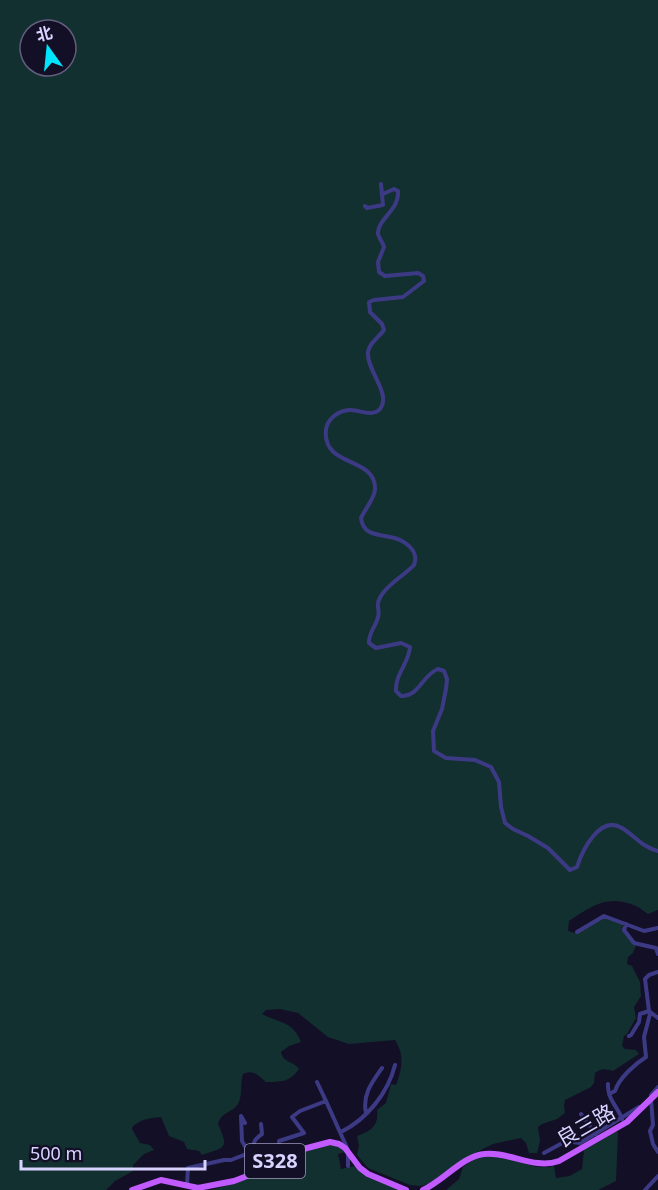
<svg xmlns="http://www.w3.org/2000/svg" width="658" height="1190" viewBox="0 0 658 1190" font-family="'Noto Sans','Noto Sans SC',sans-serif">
<rect width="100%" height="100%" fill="#130f26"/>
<path fill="#12302f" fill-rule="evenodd" d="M0,0H658V910L648,914C643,911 641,908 636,906C607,894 592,906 569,921L568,931L575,933L602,917L624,923L622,928L637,943L633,953L628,957L627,964L632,966L640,982L641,996L634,1007L636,1018L627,1034L624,1036L622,1046L625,1049L636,1050L639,1054L613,1071C606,1069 602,1068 595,1073L594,1083L591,1087L565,1100L564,1105L565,1113L557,1119L542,1124L538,1127L540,1141L537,1153H529L526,1143L521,1138L493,1144L475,1153L430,1183L421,1186L410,1185L368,1168L357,1155L359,1146L357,1136C371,1131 379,1126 377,1110L386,1103L391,1084L396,1085C402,1069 405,1056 395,1040L349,1044L328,1037L298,1013L280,1009L266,1010L262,1014C279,1023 293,1021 301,1042L289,1046L281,1052C283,1063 294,1061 299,1069C290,1082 281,1082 266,1082C258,1076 254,1069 243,1074C240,1083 243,1095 238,1104C232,1113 221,1112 218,1124C230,1150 224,1147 202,1155L199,1151L187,1149L184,1142L169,1136L161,1117C150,1118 142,1119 133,1126L132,1129L140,1143L150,1145L154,1150L144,1154L133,1165V1171L115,1181L106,1190H0ZM30,30H66V66H30Z
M617,1131L618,1133L616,1181L598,1190H446L459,1179L463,1167C468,1164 474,1159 479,1157C505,1150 529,1173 554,1166L556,1178L570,1176L582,1169L584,1150Z
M327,1145L337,1146L345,1152L338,1154L341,1169L355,1166L401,1190H212L253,1177L300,1151Z"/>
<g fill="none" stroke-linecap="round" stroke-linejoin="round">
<path stroke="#3d3a85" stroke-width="4" d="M383,194L394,189L398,191C400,210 377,219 378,234C379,238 383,243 384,247L378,262L379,272L385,276L418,273L423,276L424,281L403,297L374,300L369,302L370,312L382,324L384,330C379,337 369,343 368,352C366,370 392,394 380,409C372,418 358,409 349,410C338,411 327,419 326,430C322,468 376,456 375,489C375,498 365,509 361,518C363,535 377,534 390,537C403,539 420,550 414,565C404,576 381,588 378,603C377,607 380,612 378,617C376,626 368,634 369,643L376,648L401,643L410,647C409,663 395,674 396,691L401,696C420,696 422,675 438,669L444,671L447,679L446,689L442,709L433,731L434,751L446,758L475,760L491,767L499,782L501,807L505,823L513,829L528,836L548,848L570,870L577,867C582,851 600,814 622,828C635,836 642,847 658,851
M365,206L367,208L383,205L381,184
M626,924L624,930L634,943L656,948L658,954
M577,932L604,916L644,931L658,928
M649,1011L645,979L649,975L658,972
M629,1036L631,1035L639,1022L640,1014L649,1011L658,1018
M317,1082L326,1101
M608,1084C607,1099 618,1107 622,1119
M609,1094L615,1091C619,1078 635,1064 646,1057L644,1037L650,1014
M651,1095L658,1087
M651,1099L653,1125L650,1131L653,1144L658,1152
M366,1113C362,1095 372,1082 382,1068
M581,1114L596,1134
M245,1123L241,1116L242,1141L249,1153
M341,1132C367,1119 388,1093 395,1065
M255,1150C252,1142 255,1139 262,1134L261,1124
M544,1153L566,1141L580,1143L639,1107
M281,1158L279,1141L304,1133L292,1117L300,1111L326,1101L348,1150V1166
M187,1185L188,1168L224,1160H231L262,1148L269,1153L280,1152
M645,1190L658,1176"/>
<path stroke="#c25bff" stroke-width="6" d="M132,1190L161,1180L198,1188L234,1181L255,1173L292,1152L330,1142L339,1144L345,1148L360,1168L368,1174L406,1190
M423,1190C443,1181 463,1156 484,1154C509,1151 534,1170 559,1161L627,1122L658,1092"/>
</g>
<g text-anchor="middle" stroke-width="4.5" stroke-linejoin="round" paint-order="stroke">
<rect fill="#130f26" stroke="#9e99be" stroke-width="1.5" x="245" y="1144" width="60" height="34" rx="4.5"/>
<g font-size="20" font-weight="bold" fill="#d9d4ff">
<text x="275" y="1168">S328</text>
</g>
<g font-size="21" fill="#d9d4ff" stroke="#130f26">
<text transform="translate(586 1126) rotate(-30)" y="7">良三路</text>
</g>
</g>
<g transform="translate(48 48) rotate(345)"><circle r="28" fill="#130f26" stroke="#625e7d" stroke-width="1.5"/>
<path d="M0-4.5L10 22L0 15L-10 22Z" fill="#00e5ff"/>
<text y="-9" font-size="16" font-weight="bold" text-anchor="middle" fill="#d9d4ff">北</text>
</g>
<path d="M21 1160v9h184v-9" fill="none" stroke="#d9d4ff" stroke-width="3"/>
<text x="30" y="1160" font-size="18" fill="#d9d4ff" stroke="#130f26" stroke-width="4.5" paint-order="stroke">500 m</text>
</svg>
